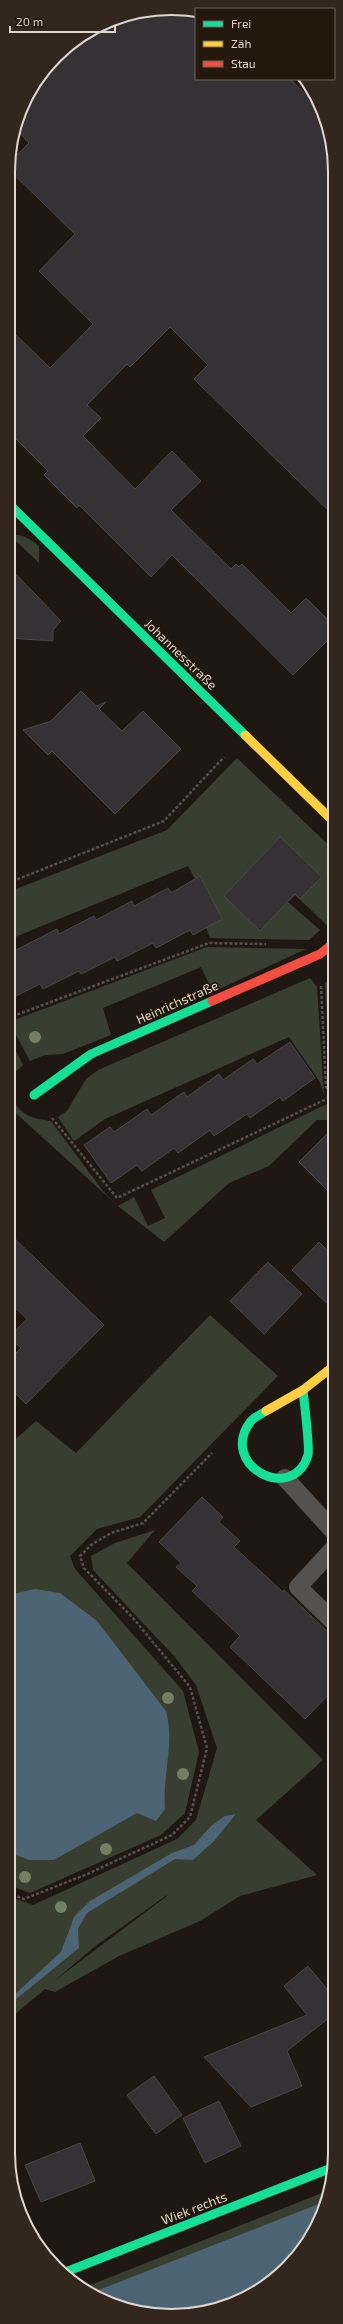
<svg xmlns="http://www.w3.org/2000/svg" width="343" height="2324" viewBox="0 0 343 2324" font-family="'Exo 2',sans-serif">
<rect width="100%" height="100%" fill="#1f1812"/>
<path fill="#383f31" fill-rule="evenodd" d="M8,534C21,534 30,538 39,546V563L15,540H8Z
M237,758L335,851V926L331,929L295,895L288,902L320,930L309,940L210,938L206,927L222,919L200,876L195,879L188,866L8,940V892L167,830Z
M207,947L306,949L213,992L201,967L103,1008L111,1035L63,1054L45,1055L30,1061L9,1022Z
M335,975V1060L331,1068L335,1072V1089L330,1084L325,983Z
M310,978L317,987L324,1095L320,1082L289,1037L105,1119L74,1141L58,1117L67,1111L86,1079L98,1070Z
M8,1036L23,1065L14,1073L9,1095C21,1115 29,1118 51,1121L103,1191L118,1206L134,1197L148,1226L165,1218L151,1190L335,1100V1120H317L269,1166L229,1183L164,1242L118,1206L8,1106Z
M210,1315L278,1376L140,1517L97,1529L70,1556L75,1569L183,1691L199,1752L185,1813L161,1835L30,1893L8,1885V1446L36,1421L76,1453Z
M155,1530L127,1563L323,1760L256,1820L317,1875L240,1896L200,1921L119,1956L55,1992L45,1989L14,2015L8,2013V1896L33,1905L177,1839L196,1820L217,1748L196,1685L175,1657L93,1570L91,1556L115,1543ZM167,1895V1896L54,1981L98,1944Z
M327,2191L318,2225L279,2275L224,2307L161,2316L99,2299L83,2288Z"/>
<path fill="#4d6474" d="M35,1589L60,1593L97,1621L166,1711C175,1744 162,1775 165,1809L156,1821L137,1813L54,1860H29L8,1852V1595Z
M236,1814L214,1841L193,1860L175,1859L87,1913L78,1929L79,1948L10,2004L13,1996L61,1952L74,1917L90,1901L172,1853L194,1845L211,1826L225,1816Z
M324,2202L318,2225L279,2275L265,2284L190,2312L161,2316L99,2299L91,2293Z"/>
<path fill="#363134" stroke="#4a4747" d="M182,8L196,12V79H290L321,109L335,161V517L194,379L208,365L170,327L130,367L127,364L87,405L101,418L83,436L135,489L172,451L201,481L171,510L231,569L236,564L239,567L242,564L291,613L306,598L335,627V633L293,675L172,555L151,577L79,505L77,508L44,475L48,471L8,431V327L50,368L93,324L39,271L75,234L8,169V164L29,143L17,130L25,99L64,48L119,17Z
M8,566L61,621L53,630V641L8,638Z
M81,691L96,706L106,702L99,709L122,731L143,711L181,749L115,814L52,751L48,755L23,730L51,721Z
M280,837L322,877L300,899L295,894L260,931L224,896Z
M200,876L222,919L193,935L190,930L156,948L153,943L117,961L115,957L81,974L79,971L43,989L40,984L8,1000V954L57,929L59,934L94,916L96,920L132,901L134,906L168,888L171,893Z
M290,1042L315,1078L283,1101L280,1097L250,1118L247,1114L214,1136L210,1130L178,1153L174,1148L142,1171L137,1165L111,1183L84,1145L110,1127L114,1132L147,1109L151,1115L184,1092L187,1097L219,1074L223,1080L253,1059L257,1064Z
M335,1126V1198L299,1162Z
M8,1232L104,1325L26,1404L8,1386V1361L21,1348L9,1337L27,1319L8,1301Z
M319,1242L335,1258V1311L292,1270Z
M268,1262L302,1294L264,1334L230,1301Z
M202,1497L223,1517L219,1522L240,1541L234,1547L283,1592L284,1590L335,1639V1688L305,1719L230,1647L240,1636L192,1591L197,1586L176,1567L181,1563L159,1542Z
M308,1966L335,1999V2013L287,2051L302,2086L251,2107L204,2057L307,2015L284,1986Z
M154,2076L182,2115L156,2134L127,2095Z
M219,2101L241,2146L205,2163L183,2118Z
M80,2143L95,2181L41,2202L25,2165Z"/>
<g fill="none" stroke-linecap="round" stroke-linejoin="round">
<path stroke="#55514d" stroke-width="2.5" stroke-dasharray="3 2" stroke-linecap="butt" d="M8,883L164,821L224,757
M321,986L326,1087L335,1093
M8,1018L209,943L266,944
M52,1118L117,1198L335,1095
M8,1893L24,1899L85,1875L172,1835L190,1817L207,1748L190,1687L133,1618L84,1568L80,1556L91,1545L111,1533L143,1523L212,1453"/>
<path stroke="#55514e" stroke-width="18" d="M285,1478L335,1533
M335,1547L298,1587L335,1623"/>
<path stroke="#16e098" stroke-width="9" d="M8,503L245,735
M34,1095L91,1054L212,1001
M266,1411C262,1414 254,1417 251,1421C217,1465 293,1505 308,1455C310,1447 304,1401 303,1390
M63,2273L334,2167"/>
<path stroke="#ffcf43" stroke-width="9" d="M245,735L335,823
M266,1411L303,1390L335,1365"/>
<path stroke="#f24e42" stroke-width="9" d="M212,1001L320,954L335,942"/>
</g>
<g fill="#737f62">
<circle cx="35" cy="1037" r="6"/>
<circle cx="168" cy="1698" r="6"/>
<circle cx="183" cy="1774" r="6"/>
<circle cx="106" cy="1849" r="6"/>
<circle cx="25" cy="1877" r="6"/>
<circle cx="61" cy="1907" r="6"/>
</g>
<g text-anchor="middle" stroke-width="3.5" stroke-linejoin="round" paint-order="stroke">
<g font-size="13" fill="#dfd6cf" stroke="#24180d">
<text transform="translate(181 654) rotate(44)" y="5">Johannesstraße</text>
<text transform="translate(177 1002) rotate(-24)" y="5">Heinrichstraße</text>
<text transform="translate(194 2208) rotate(-21)" y="5">Wiek rechts</text>
</g>
</g>
<path d="M0 0H343V2324H0ZM171 15H172A156 156 0 0 1 328 171V2153A156 156 0 0 1 172 2309H171A156 156 0 0 1 15 2153V171A156 156 0 0 1 171 15Z" fill="#33271d" fill-rule="evenodd"/>
<path fill="none" stroke="#dfd6cf" stroke-width="2" d="M171 15H172A156 156 0 0 1 328 171V2153A156 156 0 0 1 172 2309H171A156 156 0 0 1 15 2153V171A156 156 0 0 1 171 15Z"/>
<rect x="195" y="8" width="140" height="72" fill="#24180d" stroke="#6f645b"/>
<rect x="203" y="21" width="20" height="6" fill="#16e098" stroke="#6f645b"/>
<text x="231" y="28" font-size="12" fill="#dfd6cf">Frei</text>
<rect x="203" y="41" width="20" height="6" fill="#ffcf43" stroke="#6f645b"/>
<text x="231" y="48" font-size="12" fill="#dfd6cf">Zäh</text>
<rect x="203" y="61" width="20" height="6" fill="#f24e42" stroke="#6f645b"/>
<text x="231" y="68" font-size="12" fill="#dfd6cf">Stau</text>
<path d="M10 26v6h105v-6" fill="none" stroke="#dfd6cf" stroke-width="2"/>
<text x="16" y="26" font-size="12" fill="#dfd6cf" stroke="#24180d" stroke-width="3" paint-order="stroke">20 m</text>
</svg>
